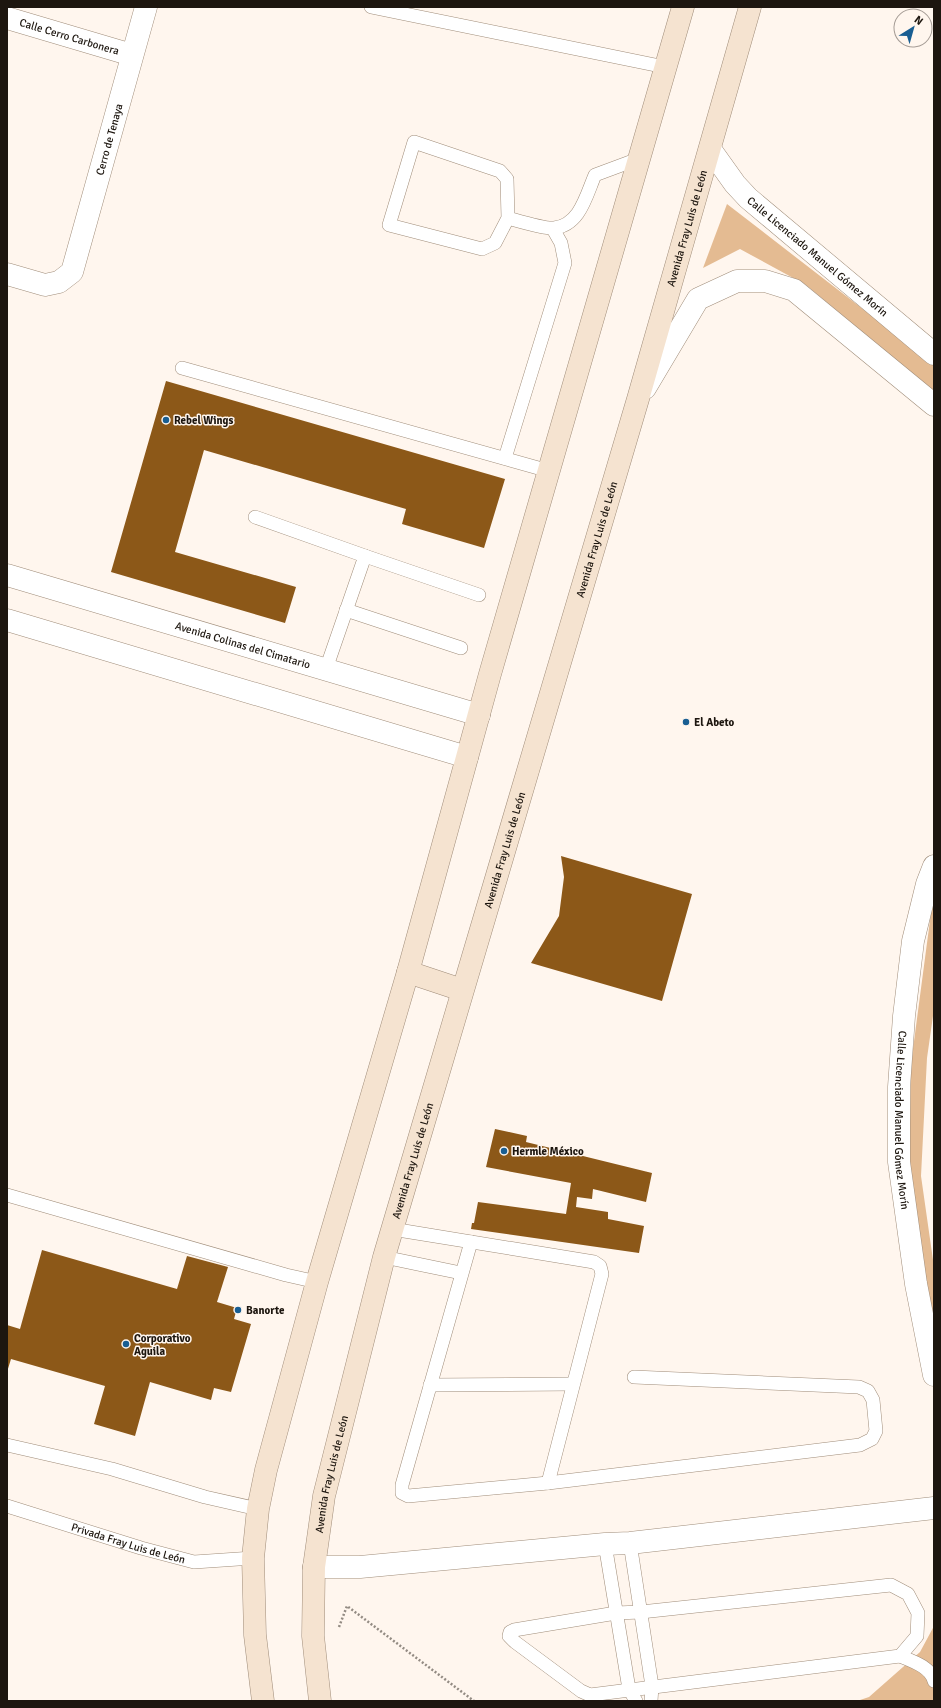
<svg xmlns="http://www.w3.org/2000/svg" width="941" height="1708" viewBox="0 0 941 1708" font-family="Signika,sans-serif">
<rect width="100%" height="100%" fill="#fff6ee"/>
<path fill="#e4bb92" d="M727,204L934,364V392L806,285L740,249L703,268Z
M934,890V1009L927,1058L921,1176L934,1267V1334L909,1182L911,1064Z
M934,1626V1701H857L869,1697L920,1652Z"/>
<path fill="#8c5818" d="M166,381L505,479L484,548L402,524L406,509L204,450L175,552L296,587L285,623L111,572Z
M561,856L692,894L662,1001L531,963L559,916L564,877Z
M495,1129L527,1136L526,1142L652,1173L646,1202L593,1189L592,1199L577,1197L576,1207L608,1212V1219L644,1226L639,1253L471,1229L472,1223H474L478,1202L566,1214L571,1183L486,1167Z
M42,1250L177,1289L187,1256L228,1267L217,1302L237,1308L234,1319L251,1324L231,1392L214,1388L211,1400L150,1382L135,1436L94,1424L105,1386L11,1359L7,1372V1325L20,1329Z"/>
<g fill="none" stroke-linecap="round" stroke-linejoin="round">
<g stroke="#a08d7a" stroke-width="14">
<g id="service">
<path d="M371,7L665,67"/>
<path d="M508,218L507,179L500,171L414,142L389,225L482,249L495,243L508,218C519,221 545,229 554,228C580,225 586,196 595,175L638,159"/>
<path d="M182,368L549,471"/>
<path d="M505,458L565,263L561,243L553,229"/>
<path d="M255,517L365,556L326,669"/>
<path d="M365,556L479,595"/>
<path d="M346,610L461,648"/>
<path d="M7,1195L286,1275L317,1282"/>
<path d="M392,1229L594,1262L600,1266L602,1274L548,1483"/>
<path d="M471,1242L402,1485V1493L408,1496L548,1483L860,1445L872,1439L876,1431L873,1400L868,1391L859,1387L634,1377"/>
<path d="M384,1257L461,1273"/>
<path d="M430,1385L573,1384"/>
<path d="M7,1445L112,1469L205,1497L258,1509"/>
<path id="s1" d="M7,1506L141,1548L194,1562L253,1558"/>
<path d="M630,1543L652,1686L651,1701"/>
<path d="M605,1544L629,1689L636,1701"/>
<path d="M891,1585L908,1594L918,1613L917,1636L900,1656L590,1695L581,1691L515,1642L509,1636L510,1632L514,1630L616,1613L641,1612Z"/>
<path d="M900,1656C912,1661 931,1667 934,1681"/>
</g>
</g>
<g stroke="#a08d7a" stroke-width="23">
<g id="minor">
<path id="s2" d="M7,18L132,55"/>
<path id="s3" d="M7,274L45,285L59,282L72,272L146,7"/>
<path d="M314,1567H360L605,1544L630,1543L934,1508"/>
</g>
</g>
<g stroke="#a08d7a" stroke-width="23">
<g id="tertiary">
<path id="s4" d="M710,149L735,184L748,198L934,354"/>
<path d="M645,388L698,299L737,281H765L794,290L934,405"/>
<path id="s5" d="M7,575L479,715"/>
<path d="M7,620L467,757"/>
<path id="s6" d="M934,866L927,884L913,941L904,1016L899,1087V1162L916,1284L934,1375"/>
</g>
</g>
<g stroke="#a08d7a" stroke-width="23">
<g id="secondary">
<path d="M408,972L462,990"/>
<path d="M263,1701L255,1635L253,1558L258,1509L266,1470L317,1282L408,972L490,674L683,7"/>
<path id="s7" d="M320,1701L313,1636L314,1567L324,1496L384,1257L638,399L750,7"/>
</g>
</g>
<path stroke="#938b83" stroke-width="2.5" stroke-dasharray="2 2" stroke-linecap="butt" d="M339,1627L347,1606L474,1701"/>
<use href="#service" stroke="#fff" stroke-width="13"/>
<use href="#minor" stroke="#fff" stroke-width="22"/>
<use href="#tertiary" stroke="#fff" stroke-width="22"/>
<use href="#secondary" stroke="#f5e3d0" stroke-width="22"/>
</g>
<g fill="#195e92" stroke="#fff6ee" stroke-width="1.5">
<circle cx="166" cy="420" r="4"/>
<circle cx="686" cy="722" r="4"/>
<circle cx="504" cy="1151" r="4"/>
<circle cx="238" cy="1310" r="4"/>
<circle cx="126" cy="1344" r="4"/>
</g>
<g text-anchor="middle" stroke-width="3" stroke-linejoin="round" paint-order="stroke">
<g font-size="11" fill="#1d160f" stroke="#fff6ee">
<text dy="4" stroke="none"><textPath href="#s2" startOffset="65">Calle Cerro Carbonera</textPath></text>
<text dy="4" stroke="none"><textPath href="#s3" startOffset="208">Cerro de Tenaya</textPath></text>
<text dy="4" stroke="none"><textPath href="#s7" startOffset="1525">Avenida Fray Luis de León</textPath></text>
<text dy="4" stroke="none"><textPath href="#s4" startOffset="153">Calle Licenciado Manuel Gómez Morín</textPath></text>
<text dy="4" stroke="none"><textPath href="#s7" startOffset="1201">Avenida Fray Luis de León</textPath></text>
<text dy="4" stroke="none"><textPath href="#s5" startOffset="246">Avenida Colinas del Cimatario</textPath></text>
<text dy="4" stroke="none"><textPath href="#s7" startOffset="877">Avenida Fray Luis de León</textPath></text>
<text dy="4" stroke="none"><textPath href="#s6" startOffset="258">Calle Licenciado Manuel Gómez Morín</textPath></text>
<text dy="4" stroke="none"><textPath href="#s7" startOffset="553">Avenida Fray Luis de León</textPath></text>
<text dy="4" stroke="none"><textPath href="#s7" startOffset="229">Avenida Fray Luis de León</textPath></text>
<text dy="4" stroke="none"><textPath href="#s1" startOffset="127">Privada Fray Luis de León</textPath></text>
</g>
<g font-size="11" font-weight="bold" fill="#1d160f" stroke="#fff6ee" text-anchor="start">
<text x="174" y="424">Rebel Wings</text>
<text x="694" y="726">El Abeto</text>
<text x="512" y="1155">Hermle México</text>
<text x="246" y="1314">Banorte</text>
<text x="134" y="1342">Corporativo<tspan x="134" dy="13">Aguila</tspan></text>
</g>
</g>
<rect width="941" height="1708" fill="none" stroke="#1d160f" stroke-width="16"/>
<g transform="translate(913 28) rotate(37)"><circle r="19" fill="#fff6ee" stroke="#a59c95"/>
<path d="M0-3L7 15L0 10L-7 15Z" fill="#195e92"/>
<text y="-6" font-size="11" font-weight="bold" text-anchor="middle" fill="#1d160f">N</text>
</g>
</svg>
